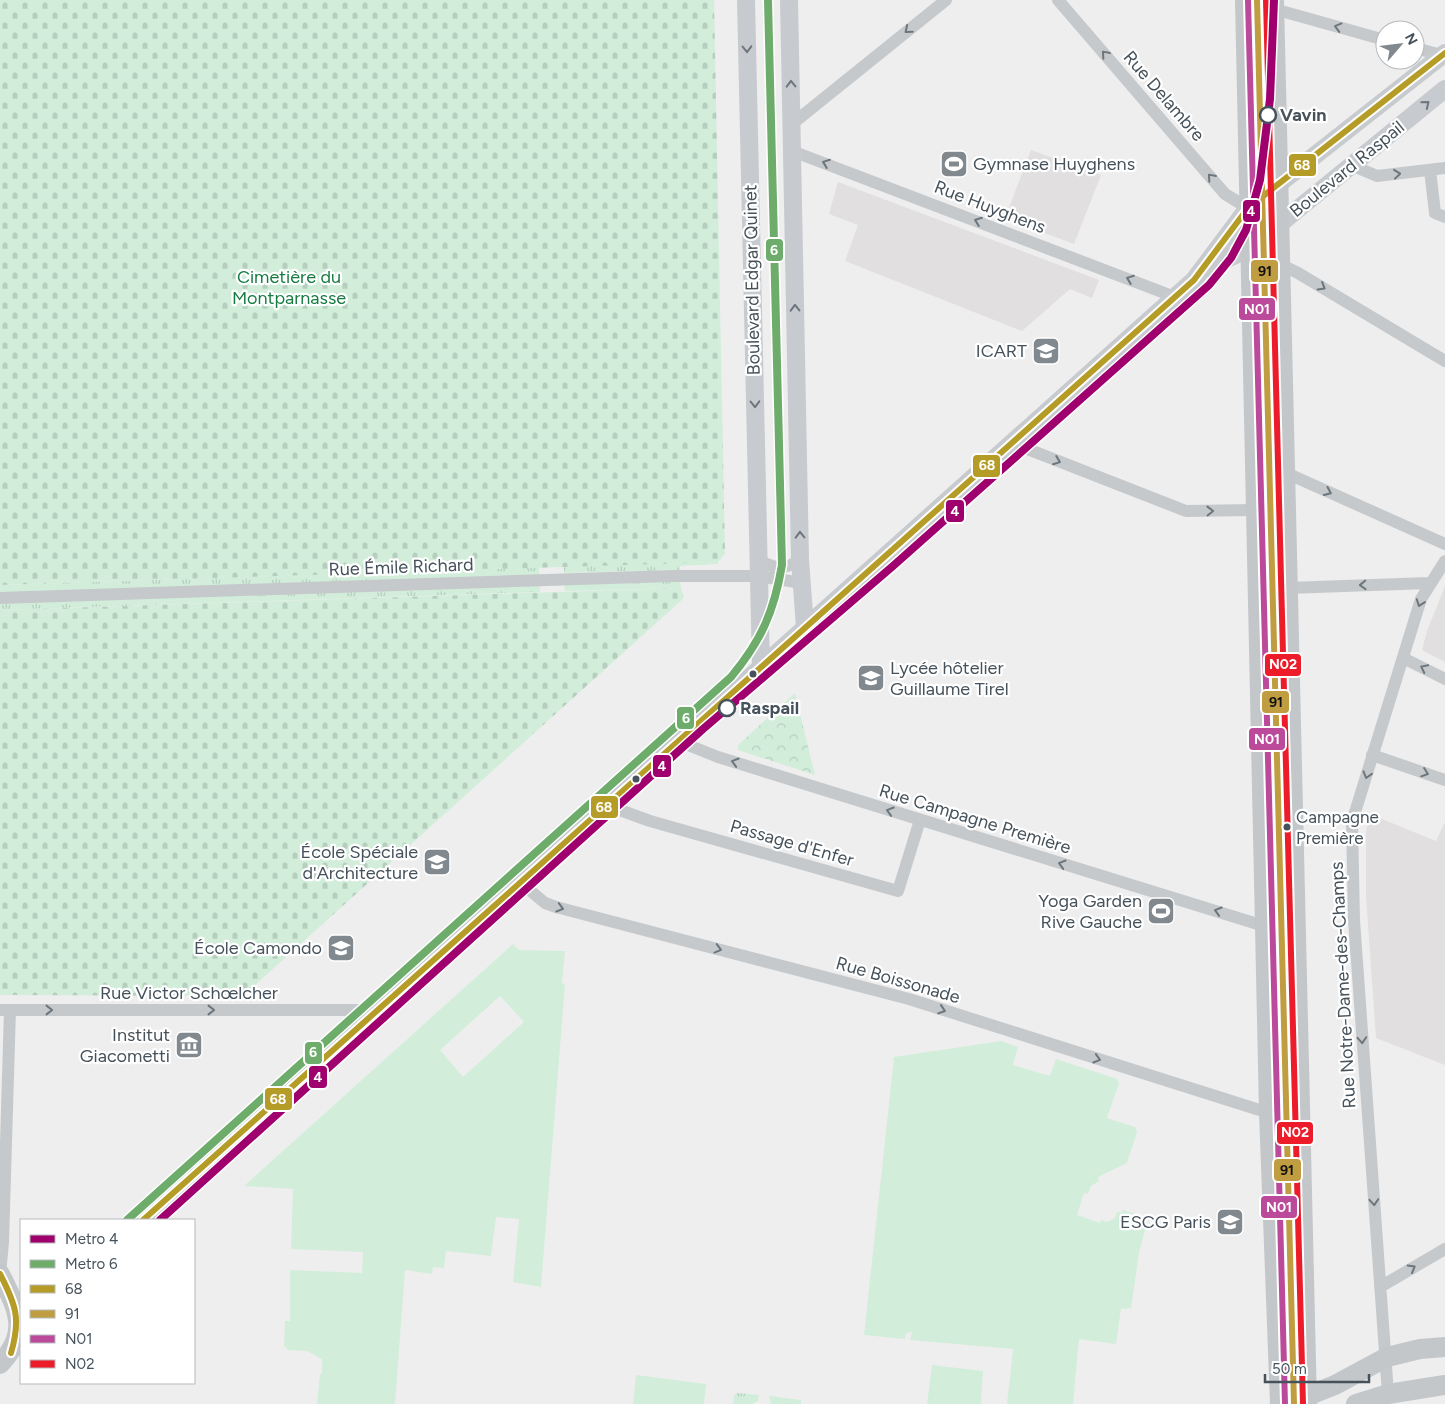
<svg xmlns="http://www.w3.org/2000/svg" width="1445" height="1404" viewBox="0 0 1445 1404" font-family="Figtree,sans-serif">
<defs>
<pattern id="grass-tufts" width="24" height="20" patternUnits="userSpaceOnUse" patternTransform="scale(1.25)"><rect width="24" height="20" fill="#d2eedb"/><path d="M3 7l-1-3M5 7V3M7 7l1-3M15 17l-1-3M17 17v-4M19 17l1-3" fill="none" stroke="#b6cebe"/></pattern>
<pattern id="forest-crowns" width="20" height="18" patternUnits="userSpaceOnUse" patternTransform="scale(1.25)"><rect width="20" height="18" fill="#d2eedb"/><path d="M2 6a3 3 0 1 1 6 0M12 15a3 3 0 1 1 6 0" fill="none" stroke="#b6cebe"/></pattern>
<pattern id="cemetery-stones" width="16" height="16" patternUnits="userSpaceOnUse" patternTransform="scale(1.25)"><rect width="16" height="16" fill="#d2eedb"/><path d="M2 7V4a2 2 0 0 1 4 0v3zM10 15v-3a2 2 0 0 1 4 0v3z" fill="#b6cebe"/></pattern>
</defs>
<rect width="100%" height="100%" fill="#efeeee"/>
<path fill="#e1dfe0" d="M1031,150L1101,175L1074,244L1005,218Z
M838,182L1099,280L1092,298L1070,289L1022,331L845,261L858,225L829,214Z
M1445,586V662L1422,650L1427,631Z
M1370,814L1436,841L1445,822V1065L1376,1038L1366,896V832Z"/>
<path fill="url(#grass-tufts)" d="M718,562V564L680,566V570L564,573V566Z
M539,567V575L0,593V585Z
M680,580L681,588L565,591L564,584Z
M540,585V592L0,610V603Z
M738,1393L759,1395L758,1401L752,1404H733L734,1395Z
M769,1396L801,1400V1404H771Z"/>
<path fill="url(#forest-crowns)" d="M795,693L815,775L738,750V745Z"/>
<path fill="url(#cemetery-stones)" d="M0,0H714L725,554L718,562L0,585Z
M681,588L684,598L243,996L0,995V610Z"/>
<path fill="#d2eedb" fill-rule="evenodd" d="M513,944L519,950L565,951L562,983L565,984L541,1287L513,1282L519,1219L496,1217L491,1256L446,1251L444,1268L433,1267L432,1274L405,1270L395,1404H317L320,1374H322V1359L307,1351L287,1350V1348L284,1347L285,1321H290V1270L362,1273L363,1252L291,1249L293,1189L244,1186ZM500,996L524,1022L463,1077L440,1050Z
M1001,1041L1018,1047L1013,1065L1050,1076L1056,1059L1117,1079L1119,1083L1107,1118L1135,1127L1137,1132L1127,1163L1098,1177L1099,1181L1091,1186L1088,1194L1084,1193L1077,1215L1100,1223L1101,1220L1107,1222L1115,1218L1117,1212L1121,1213L1123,1210L1148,1218L1139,1253L1131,1308L1121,1309L1116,1344L1079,1339L1073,1404H1007L1013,1349L910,1340L912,1331L906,1334L905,1339L864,1335L894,1057Z
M932,1365L983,1371L981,1404H927Z
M636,1375L706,1384L704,1404H633Z"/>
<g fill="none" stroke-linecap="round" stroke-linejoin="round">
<path stroke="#c6c9cb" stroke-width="12" d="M1058,0L1225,194L1248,208
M1274,9L1385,40
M1415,48L1445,56
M792,124L946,0
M792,151L1175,297
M1351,165L1377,176L1445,168
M1430,170L1435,213L1445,217
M1249,249L1298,273L1445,361
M1012,443L1186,511L1255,510
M1284,472L1445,544
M758,560C777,569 782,571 800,560
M1288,588L1429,583
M0,598L672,576H758L802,583
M1403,658L1445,679
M678,741L718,757L1264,926
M1372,755L1445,780
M606,805L650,821L898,891L920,820
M520,882L545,903L556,907L909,999L1269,1113
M0,1010H377
M0,1275L3,1242L10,1010
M1380,1287L1445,1249
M1388,1394L1354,920L1352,822L1421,599L1445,561"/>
<path stroke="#c7cace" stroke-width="18" d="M746,0L761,667
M789,0L800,560L805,627
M1204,269L1249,249L1445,89
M143,1220L1194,280L1248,208L1445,53"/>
<path stroke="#c4c7ca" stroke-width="20" d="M1245,0L1269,1113L1280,1404
M1274,0L1307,1404
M0,1274C17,1309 31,1331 0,1364
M1297,1400L1335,1385L1387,1357L1420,1349L1445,1347
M1356,1404L1388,1394L1445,1385"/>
<g stroke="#fff" stroke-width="10">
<path id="bus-1" d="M143,1220L1194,280L1248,208L1445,53
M0,1274C16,1305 21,1319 11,1353"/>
</g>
<g stroke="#fff" stroke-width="10">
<path id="bus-2" d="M1257,0C1271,468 1280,936 1294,1404"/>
</g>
<g stroke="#fff" stroke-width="10">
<path id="bus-3" d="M1248,0C1262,468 1271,936 1285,1404"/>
</g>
<g stroke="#fff" stroke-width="10">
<path id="bus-4" d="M1266,0C1279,468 1289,936 1303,1404"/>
</g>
<use href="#bus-1" stroke="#b59c26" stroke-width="6"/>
<use href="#bus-2" stroke="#c19d41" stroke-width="6"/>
<use href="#bus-3" stroke="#bb4a9b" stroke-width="6"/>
<use href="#bus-4" stroke="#ed1c2a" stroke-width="6"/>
<g stroke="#fff" stroke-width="11">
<path id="metro-1" d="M160,1220L703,729L893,566L1209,285L1231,258L1246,230L1260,180L1270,99L1274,0"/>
</g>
<g stroke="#fff" stroke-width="11">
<path id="metro-2" d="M127,1220L731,677C761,641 774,612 782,565L768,0"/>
</g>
<use href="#metro-1" stroke="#a0006e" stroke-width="8"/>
<use href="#metro-2" stroke="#6dac6b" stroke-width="8"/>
</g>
<defs><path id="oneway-chevron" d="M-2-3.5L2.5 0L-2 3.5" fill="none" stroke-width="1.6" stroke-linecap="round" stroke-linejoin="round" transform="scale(1.25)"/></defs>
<g stroke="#6c767d">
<use href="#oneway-chevron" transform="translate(1338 27) rotate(-165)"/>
<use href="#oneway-chevron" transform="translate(908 30) rotate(141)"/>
<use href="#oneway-chevron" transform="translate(1105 54) rotate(-131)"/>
<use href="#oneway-chevron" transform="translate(826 163) rotate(-159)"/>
<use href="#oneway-chevron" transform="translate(1397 174) rotate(-6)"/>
<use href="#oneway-chevron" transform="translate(1211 177) rotate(-131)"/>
<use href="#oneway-chevron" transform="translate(978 221) rotate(-159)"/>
<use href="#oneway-chevron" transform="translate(1130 279) rotate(-159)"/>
<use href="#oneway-chevron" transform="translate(1322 287) rotate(31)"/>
<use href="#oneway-chevron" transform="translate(1057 461) rotate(21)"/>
<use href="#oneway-chevron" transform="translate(1328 492) rotate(24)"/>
<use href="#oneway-chevron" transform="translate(1210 511) rotate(-1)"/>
<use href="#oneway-chevron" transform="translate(1363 585) rotate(178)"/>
<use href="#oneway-chevron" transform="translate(1420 603) rotate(110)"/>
<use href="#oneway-chevron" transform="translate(1424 668) rotate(-154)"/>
<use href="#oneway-chevron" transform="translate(735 762) rotate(-163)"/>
<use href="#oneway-chevron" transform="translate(1425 773) rotate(19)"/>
<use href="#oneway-chevron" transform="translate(1367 775) rotate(107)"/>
<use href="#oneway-chevron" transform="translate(890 811) rotate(-163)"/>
<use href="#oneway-chevron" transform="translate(1062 864) rotate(-164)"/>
<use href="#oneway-chevron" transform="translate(560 908) rotate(16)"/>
<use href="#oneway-chevron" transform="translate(1218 911) rotate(-163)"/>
<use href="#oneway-chevron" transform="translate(718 949) rotate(15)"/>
<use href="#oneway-chevron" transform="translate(49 1010)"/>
<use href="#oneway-chevron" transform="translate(211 1010)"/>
<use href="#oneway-chevron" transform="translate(942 1010) rotate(18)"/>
<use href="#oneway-chevron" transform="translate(1362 1040) rotate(86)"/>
<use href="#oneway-chevron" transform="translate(1097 1059) rotate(17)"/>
<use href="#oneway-chevron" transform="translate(1374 1202) rotate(86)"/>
<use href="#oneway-chevron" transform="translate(1412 1268) rotate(-30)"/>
</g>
<g stroke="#6d767e">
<use href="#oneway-chevron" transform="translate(747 49) rotate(89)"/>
<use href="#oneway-chevron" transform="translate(791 84) rotate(-91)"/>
<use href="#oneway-chevron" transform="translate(1426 104) rotate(-39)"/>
<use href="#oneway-chevron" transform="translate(795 308) rotate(-91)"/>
<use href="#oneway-chevron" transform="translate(755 404) rotate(89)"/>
<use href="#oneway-chevron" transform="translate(800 535) rotate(-91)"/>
</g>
<defs>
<g id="stadium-square" transform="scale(1.4375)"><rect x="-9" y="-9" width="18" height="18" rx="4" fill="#81898e" stroke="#fff"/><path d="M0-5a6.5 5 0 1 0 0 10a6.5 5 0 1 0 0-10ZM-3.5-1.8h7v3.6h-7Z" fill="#fff"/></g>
<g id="university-square" transform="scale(1.4375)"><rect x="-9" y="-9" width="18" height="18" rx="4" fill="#81898e" stroke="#fff"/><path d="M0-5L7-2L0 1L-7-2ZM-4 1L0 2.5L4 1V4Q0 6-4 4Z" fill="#fff"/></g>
<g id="museum-square" transform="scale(1.4375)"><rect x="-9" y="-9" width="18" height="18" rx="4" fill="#81898e" stroke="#fff"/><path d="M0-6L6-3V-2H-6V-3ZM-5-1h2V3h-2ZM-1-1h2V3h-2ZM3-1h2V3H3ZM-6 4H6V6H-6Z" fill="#fff"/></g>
</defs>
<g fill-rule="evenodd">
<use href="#stadium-square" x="954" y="164"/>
<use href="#university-square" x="1046" y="351"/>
<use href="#university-square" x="871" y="678"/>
<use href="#university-square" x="437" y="862"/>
<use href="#stadium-square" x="1161" y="911"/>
<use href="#university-square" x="341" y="948"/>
<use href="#museum-square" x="189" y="1045"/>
<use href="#university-square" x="1230" y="1222"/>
</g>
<g fill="#fff" stroke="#46525b" stroke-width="2.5">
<circle cx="1268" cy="115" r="8"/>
<circle cx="727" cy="708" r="8"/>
</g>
<g fill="#46525b" stroke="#fff" stroke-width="2">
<circle cx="753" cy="674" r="4.5"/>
<circle cx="636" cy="779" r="4.5"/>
<circle cx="1287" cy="827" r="4.5"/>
</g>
<g text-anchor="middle" stroke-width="4.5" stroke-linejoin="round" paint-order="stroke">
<g font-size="17" fill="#46525b" stroke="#fff" text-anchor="start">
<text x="1296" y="823">Campagne<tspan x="1296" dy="21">Première</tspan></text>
</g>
<g font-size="18" fill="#46525b" stroke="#fff">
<text transform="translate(1164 96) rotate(49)" y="6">Rue Delambre</text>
<text transform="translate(1347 169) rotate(-39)" y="6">Boulevard Raspail</text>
<text transform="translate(990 207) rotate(21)" y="6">Rue Huyghens</text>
<text transform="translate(752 280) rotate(-91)" y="6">Boulevard Edgar Quinet</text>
<text transform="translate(401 567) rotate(-2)" y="6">Rue Émile Richard</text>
<text transform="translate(975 819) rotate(17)" y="6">Rue Campagne Première</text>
<text transform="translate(792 843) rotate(16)" y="6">Passage d'Enfer</text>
<text transform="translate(898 980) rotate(16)" y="6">Rue Boissonade</text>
<text transform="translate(1343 985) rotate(-93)" y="6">Rue Notre-Dame-des-Champs</text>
<text x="189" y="999">Rue Victor Schœlcher</text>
</g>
<g font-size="18" font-weight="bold" fill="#46525b" stroke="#fff" text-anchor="start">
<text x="1280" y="121">Vavin</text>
<text x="740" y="714">Raspail</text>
</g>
<g font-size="18" fill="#46525b" stroke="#fff" text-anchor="end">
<text x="973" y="170" text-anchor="start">Gymnase Huyghens</text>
<text x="1027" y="357">ICART</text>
<text x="890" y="674" text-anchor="start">Lycée hôtelier<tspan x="890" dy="21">Guillaume Tirel</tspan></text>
<text x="418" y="858">École Spéciale<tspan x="418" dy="21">d'Architecture</tspan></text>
<text x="1142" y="907">Yoga Garden<tspan x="1142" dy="21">Rive Gauche</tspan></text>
<text x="322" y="954">École Camondo</text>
<text x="170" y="1041">Institut<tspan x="170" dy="21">Giacometti</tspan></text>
<text x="1211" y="1228">ESCG Paris</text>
</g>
<g font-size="18" fill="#177c42" stroke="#fff">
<text x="289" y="283">Cimetière du<tspan x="289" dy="21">Montparnasse</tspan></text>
</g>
</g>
<g stroke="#fff" stroke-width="2">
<rect x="1288" y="153" width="29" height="24" rx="5" fill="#b59c26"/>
<rect x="1242" y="199" width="19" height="24" rx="5" fill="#a0006e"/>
<rect x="765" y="238" width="19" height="24" rx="5" fill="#6dac6b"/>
<rect x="1250" y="259" width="29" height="24" rx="5" fill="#c19d41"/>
<rect x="1238" y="297" width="38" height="24" rx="5" fill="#bb4a9b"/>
<rect x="972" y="454" width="29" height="24" rx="5" fill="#b59c26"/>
<rect x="945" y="499" width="20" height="24" rx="5" fill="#a0006e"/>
<rect x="1264" y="653" width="38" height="24" rx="5" fill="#ed1c2a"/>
<rect x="1261" y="690" width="29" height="24" rx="5" fill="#c19d41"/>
<rect x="676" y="706" width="19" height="24" rx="5" fill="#6dac6b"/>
<rect x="1248" y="727" width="38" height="24" rx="5" fill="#bb4a9b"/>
<rect x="652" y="754" width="20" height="24" rx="5" fill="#a0006e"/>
<rect x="590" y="795" width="29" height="24" rx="5" fill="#b59c26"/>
<rect x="304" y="1041" width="19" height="24" rx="5" fill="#6dac6b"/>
<rect x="308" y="1065" width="20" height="24" rx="5" fill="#a0006e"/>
<rect x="264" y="1087" width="29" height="24" rx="5" fill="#b59c26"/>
<rect x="1276" y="1121" width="38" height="24" rx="5" fill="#ed1c2a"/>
<rect x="1273" y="1158" width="29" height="24" rx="5" fill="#c19d41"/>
<rect x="1260" y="1195" width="38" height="24" rx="5" fill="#bb4a9b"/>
</g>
<g font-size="14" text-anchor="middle" font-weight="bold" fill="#fff">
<text x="1302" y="170">68</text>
<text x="1251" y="216">4</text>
<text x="774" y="255">6</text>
<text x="1257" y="314">N01</text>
<text x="987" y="470">68</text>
<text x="955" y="516">4</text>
<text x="1283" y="669">N02</text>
<text x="686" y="723">6</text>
<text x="1267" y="744">N01</text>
<text x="662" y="771">4</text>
<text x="604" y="812">68</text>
<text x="313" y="1057">6</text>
<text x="318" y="1082">4</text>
<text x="278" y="1104">68</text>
<text x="1295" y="1137">N02</text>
<text x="1279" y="1212">N01</text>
</g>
<g font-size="14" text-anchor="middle" font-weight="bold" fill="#111">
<text x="1265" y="276">91</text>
<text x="1276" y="707">91</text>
<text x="1287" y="1175">91</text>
</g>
<rect x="20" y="1219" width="175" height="165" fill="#ffffff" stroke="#b5babd"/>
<rect x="30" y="1235" width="25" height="8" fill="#a0006e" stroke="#b5babd"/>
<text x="65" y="1244" font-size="15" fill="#46525b">Metro 4</text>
<rect x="30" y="1260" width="25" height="8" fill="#6dac6b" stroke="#b5babd"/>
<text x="65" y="1269" font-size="15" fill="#46525b">Metro 6</text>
<rect x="30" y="1285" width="25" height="8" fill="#b59c26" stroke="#b5babd"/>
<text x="65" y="1294" font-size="15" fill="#46525b">68</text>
<rect x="30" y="1310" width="25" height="8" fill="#c19d41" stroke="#b5babd"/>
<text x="65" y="1319" font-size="15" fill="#46525b">91</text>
<rect x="30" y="1335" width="25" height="8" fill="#bb4a9b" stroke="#b5babd"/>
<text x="65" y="1344" font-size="15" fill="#46525b">N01</text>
<rect x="30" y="1360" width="25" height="8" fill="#ed1c2a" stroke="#b5babd"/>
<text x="65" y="1369" font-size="15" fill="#46525b">N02</text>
<g transform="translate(1400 45) rotate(62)"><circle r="24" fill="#ffffff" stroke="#b5babd"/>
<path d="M0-4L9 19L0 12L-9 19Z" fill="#81898e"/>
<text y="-8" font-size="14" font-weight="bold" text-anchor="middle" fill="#46525b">N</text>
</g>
<path d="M1265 1374v8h104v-8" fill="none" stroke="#46525b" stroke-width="2.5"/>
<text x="1272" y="1374" font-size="15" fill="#46525b" stroke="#ffffff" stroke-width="4" paint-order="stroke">50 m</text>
</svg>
